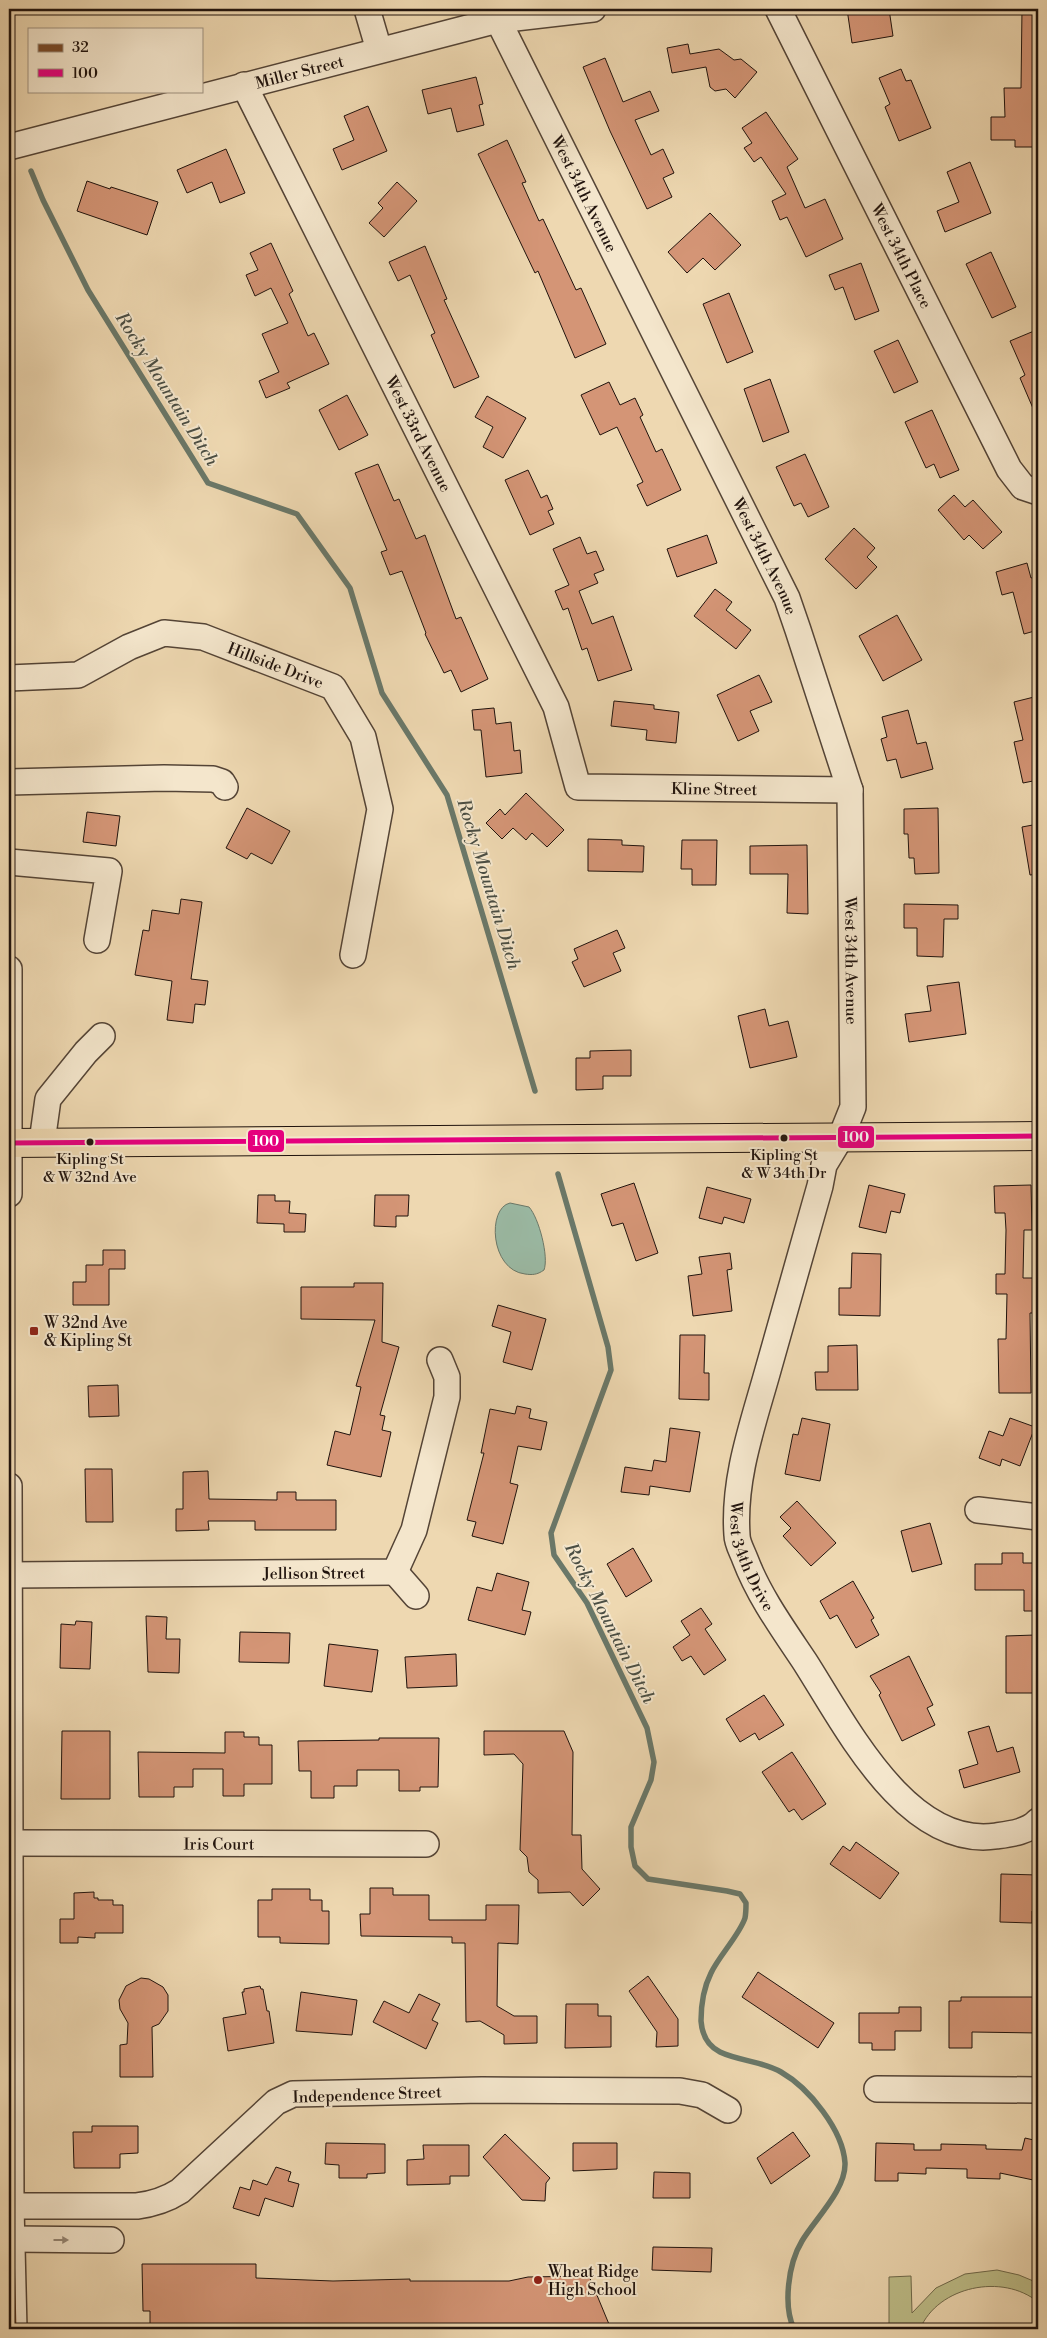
<svg xmlns="http://www.w3.org/2000/svg" width="1047" height="2338" viewBox="0 0 1047 2338" font-family="'Libre Bodoni',serif">
<rect width="100%" height="100%" fill="#eed8b1"/>
<filter id="stains"><feTurbulence type="fractalNoise" baseFrequency=".004" numOctaves="4"/><feColorMatrix values="0 0 0 0 .2 0 0 0 0 .09 0 0 0 0 .02 0 0 0 .5 -.17"/></filter>
<radialGradient id="worn" r=".72"><stop offset=".6" stop-color="#630" stop-opacity="0"/><stop offset="1" stop-color="#630" stop-opacity=".3"/></radialGradient>
<path fill="#bdbd88" stroke="#6e684a" d="M997,2270L1019,2275L1038,2283V2302C1003,2273 938,2286 920,2329H889V2277L911,2276L912,2313L936,2288L965,2274Z"/>
<path fill="#9bbba6" stroke="#6a7869" d="M510,1203L529,1207C539,1218 549,1257 544,1270C537,1275 532,1275 525,1274C490,1270 487,1208 510,1203Z"/>
<g fill="none" stroke-linecap="round" stroke-linejoin="round">
<path stroke="#6a7869" stroke-width="5.5" d="M31,171L43,200L88,290L208,483L297,514L350,588L382,693L447,795L535,1091
M558,1174L608,1347L611,1370L551,1533L554,1555L587,1603L647,1728L654,1762L651,1780L631,1827V1847L635,1866L648,1879L727,1891L740,1894L746,1903C746,1907 746,1913 745,1918C740,1934 719,1956 711,1973C704,1987 701,2005 701,2021C702,2034 708,2046 720,2052C739,2061 762,2061 781,2072C809,2088 843,2130 845,2163C846,2190 815,2219 802,2241C788,2264 783,2306 794,2329"/>
</g>
<path fill="#d49576" stroke="#20130d" d="M847,9H889L893,36L852,43Z
M1022,9H1038V147H1015V140H991V117H1005L1004,88H1021Z
M688,44L690,54L719,49L734,60L741,59L757,72L735,98L726,89L715,91L710,87L706,67L672,73L667,48Z
M605,58L623,102L650,91L659,111L635,120L651,155L663,149L674,173L663,178L672,197L647,209L610,131L583,67Z
M901,69L906,81L911,80L931,128L899,141L885,107L890,104L879,78Z
M476,77L483,104L479,105L484,125L457,132L451,108L428,114L422,90Z
M368,106L387,151L342,170L333,149L354,140L344,116Z
M766,112L798,159L787,167L805,208L825,199L843,239L806,257L787,217L780,220L772,201L786,194L761,157L754,162L744,148L752,143L742,128Z
M507,140L526,182L522,183L539,221L543,219L576,290L581,288L606,344L575,358L538,271L535,273L478,154Z
M226,149L245,193L220,203L212,182L187,193L177,170Z
M970,162L991,213L945,232L937,211L959,202L947,172Z
M87,181L110,189L111,187L158,202L147,235L77,211Z
M397,182L417,201L384,237L369,223L383,208L378,203Z
M710,213L741,245L715,270L703,258L687,273L668,252Z
M271,243L293,291L289,294L308,336L314,333L329,364L287,383L290,388L266,398L259,381L279,372L262,334L288,323L271,288L255,296L246,275L258,270L250,253Z
M425,246L447,299L444,300L479,377L454,388L431,335L435,333L410,275L398,281L389,262Z
M991,252L1016,307L992,318L966,264Z
M861,263L879,311L855,320L843,287L835,290L829,275Z
M729,293L753,352L727,363L703,304Z
M1034,331L1038,341V420L1020,378L1025,375L1010,341Z
M898,340L918,382L894,393L874,351Z
M770,379L789,432L763,442L744,389Z
M609,382L620,405L635,398L643,415L640,417L656,452L662,449L681,490L647,506L637,485L643,482L617,427L600,435L581,395Z
M347,395L368,435L339,450L319,410Z
M487,396L526,418L503,458L483,447L493,427L475,417Z
M932,410L959,470L940,478L934,464L926,468L905,422Z
M805,454L829,507L808,517L801,503L794,506L776,467Z
M378,464L394,501L399,499L416,539L425,535L456,619L461,617L488,679L461,692L451,670L444,673L425,634L426,633L402,571L390,575L381,552L387,550L355,473Z
M528,470L541,498L547,495L553,509L548,511L554,524L530,535L505,480Z
M954,495L965,507L973,500L1002,532L983,549L969,535L964,540L938,510Z
M854,528L875,548L867,557L877,567L856,589L825,559Z
M707,535L717,563L677,577L667,549Z
M580,537L587,554L596,551L604,570L594,574L598,583L579,591L592,624L613,616L632,670L598,681L587,648L582,650L568,608L563,610L555,591L569,585L553,549Z
M1027,563L1031,578L1038,576V630L1024,634L1013,592L1002,595L996,572Z
M715,589L732,602L726,610L751,630L736,649L694,616Z
M897,615L922,660L883,681L859,636Z
M759,675L772,702L750,711L759,731L738,741L717,695Z
M1038,696V780L1023,783L1014,742L1023,740L1014,702Z
M614,701L654,705V709L679,712L676,743L646,740L647,730L611,726Z
M494,708L496,724L511,722L514,751L520,750L522,773L486,777L481,730H474L472,710Z
M908,710L917,744L926,742L933,769L901,778L896,759L887,761L881,739L887,737L882,717Z
M526,793L564,830L547,847L532,833L526,840L513,828L502,839L486,823L500,809L505,815Z
M247,808L290,831L272,864L251,853L247,859L226,848Z
M938,808L939,873L915,874L914,858H909L908,834H904V809Z
M87,812L120,816L116,846L83,842Z
M1038,824V874L1030,875L1022,827Z
M588,839L622,840V845L644,846L643,872L588,871Z
M682,840H717L716,885H692V869H681Z
M807,845L808,914L787,913L788,874H750V846Z
M181,899L202,902L191,979L208,981L205,1005L195,1004L193,1023L167,1020L172,981L135,975L143,930L149,931L152,910L179,914Z
M904,904L958,905V919H944L943,957L917,956V928H904Z
M617,930L625,948L613,953L621,971L584,987L572,962L578,959L574,949Z
M959,982L966,1034L909,1042L905,1014L931,1011L927,986Z
M765,1009L769,1026L788,1021L797,1057L750,1068L738,1016Z
M631,1050V1076H603V1089L576,1090V1058H590V1051Z
M634,1183L658,1253L636,1261L623,1223L612,1226L601,1194Z
M869,1185L905,1194L900,1213L891,1211L886,1233L859,1227Z
M1031,1185L1032,1230H1024L1023,1278H1033V1313H1030L1031,1393H999L998,1339H1006L1007,1294H996V1274H1005L1006,1230L1005,1213H995L994,1186Z
M707,1187L751,1199L744,1223L724,1217L722,1224L699,1218Z
M258,1195H275V1201H290L289,1213L306,1214L305,1232H284V1224L257,1223Z
M375,1195H409L408,1216H396V1227L374,1226Z
M103,1250H125V1269H109V1305H73V1282H86V1265H103Z
M730,1253L732,1269L727,1270L732,1311L693,1316L688,1276L702,1274L699,1257Z
M852,1253L881,1254L880,1316L839,1315V1288H851Z
M354,1283H383L382,1342L399,1347L380,1415L385,1416L382,1430L391,1432L381,1477L327,1465L335,1431L350,1435L361,1387L356,1386L375,1320L301,1319V1287H354Z
M498,1305L546,1319L532,1370L503,1362L511,1332L492,1326Z
M680,1335H705L704,1373H709V1400L679,1399Z
M857,1345L858,1390H816L815,1372H828V1346Z
M118,1385L119,1416L89,1417L88,1386Z
M517,1406L531,1409L529,1418L547,1422L541,1450L518,1446L510,1483L518,1485L503,1544L472,1536L476,1522L467,1520L484,1453H481L490,1409L515,1414Z
M802,1418L830,1424L820,1481L785,1474L793,1434L798,1435Z
M1010,1418L1035,1427L1020,1466L1002,1459L1000,1466L979,1458L989,1431L1003,1436Z
M670,1428L700,1432L690,1492L650,1486L649,1495L621,1492L625,1467L652,1471L654,1460L666,1462Z
M85,1469H112L113,1522H86Z
M208,1471L209,1499L277,1500V1492H296V1500H336V1530H255V1521H208L209,1530L176,1531V1509H183V1472Z
M797,1501L836,1543L811,1566L783,1536L791,1528L780,1517Z
M930,1523L942,1564L912,1572L901,1531Z
M633,1548L652,1581L626,1597L607,1564Z
M1002,1553H1023V1563H1038V1611H1024V1590H975V1564H1002Z
M497,1573L529,1582L522,1610L531,1612L525,1635L468,1620L477,1587L492,1591Z
M853,1581L874,1618L871,1620L879,1635L856,1648L837,1615L830,1619L820,1601Z
M701,1608L712,1624L705,1629L726,1660L704,1675L691,1656L682,1661L673,1647L690,1635L681,1621Z
M146,1616L167,1617L166,1639H180L179,1673L148,1672Z
M76,1621L92,1622L90,1669L60,1668L61,1624L75,1625Z
M240,1632L290,1633L289,1663L239,1662Z
M1035,1635V1693H1006V1636Z
M329,1644L378,1650L372,1692L324,1686Z
M456,1654L457,1686L407,1688L405,1657Z
M909,1656L933,1705L927,1708L935,1725L902,1741L879,1695L881,1693L870,1676Z
M764,1695L784,1725L759,1740L755,1733L740,1742L726,1719Z
M989,1726L997,1752L1013,1747L1020,1772L964,1788L959,1770L978,1764L968,1732Z
M62,1731H110V1799H61Z
M484,1731H564L573,1752L572,1835H581L582,1869L600,1889L583,1906L570,1892L538,1893V1880L529,1872L527,1857L520,1850L523,1764L514,1754L484,1755Z
M225,1732H244V1737H259V1745H272V1784H244V1796H223V1769H193V1787H174V1797H139L138,1752L225,1753Z
M379,1738H439L438,1787H420V1791H399V1770H357V1786H334V1798H311V1771H299L298,1741L379,1740Z
M792,1752L826,1804L802,1820L794,1809L789,1812L762,1772Z
M856,1842L899,1873L880,1899L830,1864L843,1846L850,1851Z
M1001,1874L1038,1875V1911H1032V1923L1000,1922Z
M370,1888H393V1895H429V1920H486V1905H519L518,1944L498,1943L497,2006L514,2016H537V2043L504,2044V2035L480,2021L466,2022L465,1943H452V1937L361,1936L360,1914H370Z
M272,1889H310V1900H322V1911H329V1944L280,1943V1937H258V1900H272Z
M94,1892V1898H98V1900H113V1905H123V1933H95V1938L78,1937V1943H60V1919H74V1893Z
M758,1972L834,2023L818,2048L742,1997Z
M648,1976L678,2019V2046L656,2047L657,2032L629,1991Z
M141,1978L149,1979L163,1987L168,1995V2011L159,2024L152,2027L153,2077H120V2045L127,2044L128,2023L120,2009L119,2000L126,1986Z
M260,1986L261,1989H263L267,2011H269L274,2043L228,2051L223,2018L246,2014L242,1992H244V1989Z
M301,1992L357,2000L352,2035L296,2031Z
M419,1994L440,2004L432,2020L438,2023L426,2049L373,2022L384,2001L409,2013Z
M961,1997H1038V2033L972,2032V2048H949V2001H961Z
M566,2004H598V2016H611V2047L565,2048Z
M899,2007H921V2031H895V2050H872V2043H859V2013H899Z
M92,2126H138V2153L120,2154V2168H74L73,2132H92Z
M793,2132L810,2156L771,2184L757,2158Z
M505,2134L550,2178L546,2183L545,2201L522,2200L483,2157Z
M1025,2138L1038,2141V2181L1000,2173V2179L967,2178V2169L926,2168V2174L898,2173V2181H875L876,2143L914,2144V2150H941V2144L986,2145V2149L1022,2150Z
M326,2143L385,2144V2173L367,2174V2178H339V2165L325,2164Z
M573,2143H617V2169L573,2171Z
M423,2145H469V2176H450V2184L407,2185V2160L424,2159Z
M276,2167L291,2172L288,2181L299,2184L293,2207L265,2198L259,2216L233,2208L240,2187L250,2190L253,2180L267,2185Z
M654,2172L690,2173V2198H653Z
M653,2247L712,2248L711,2272L652,2270Z
M142,2264H256V2278L333,2281L410,2279V2281H509L528,2277L589,2276L611,2329H150V2311H143Z"/>
<g fill="none" stroke-linecap="round" stroke-linejoin="round">
<g stroke="#544436" stroke-width="28">
<g id="minor">
<path d="M367,9L379,50"/>
<path id="s1" d="M778,9L1009,469L1023,487L1038,492"/>
<path id="s2" d="M498,20L787,598L798,630L850,790L853,1107L841,1137L824,1165L820,1186C803,1247 785,1308 768,1370C753,1424 733,1478 737,1535C737,1543 742,1551 745,1559C759,1596 783,1629 805,1662C846,1726 907,1849 996,1836C1010,1834 1028,1832 1038,1821"/>
<path id="s3" d="M244,85L556,707L578,787L850,790"/>
<path id="s4" d="M9,147L498,20L593,9"/>
<path id="s5" d="M9,678L78,675L129,647L164,633L203,637L333,687L363,737L380,809L353,955"/>
<path d="M9,782L164,778L213,779L222,782L225,787"/>
<path d="M9,862L109,871L97,940"/>
<path d="M9,969V1194"/>
<path d="M42,1142L48,1099L86,1052L102,1036"/>
<path d="M9,1486L11,2206L14,2329"/>
<path d="M978,1510L1038,1517"/>
<path d="M395,1572L416,1596"/>
<path id="s6" d="M10,1575L395,1572L414,1530L447,1397V1377L440,1360"/>
<path id="s7" d="M11,1843L426,1844"/>
<path d="M877,2089L1038,2090"/>
<path d="M11,2206H137C153,2204 166,2200 180,2191L276,2102L293,2094L482,2090L680,2091L702,2095L728,2110"/>
<path d="M12,2239L111,2240"/>
</g>
</g>
<g stroke="#20130d" stroke-width="30">
<path id="major" d="M9,1143L1038,1136"/>
</g>
<use href="#minor" stroke="#f4e6cc" stroke-width="25"/>
<use href="#major" stroke="#eed8b1" stroke-width="28"/>
<g stroke="#f4e6cc" stroke-width="9">
<path id="bus-1" d="M9,969V1194
M9,1486L11,2206L14,2329"/>
</g>
<g stroke="#f4e6cc" stroke-width="9">
<path id="bus-2" d="M9,1143L1038,1136"/>
</g>
<use href="#bus-1" stroke="#7a4b2a" stroke-width="5"/>
<use href="#bus-2" stroke="#e5007d" stroke-width="5"/>
</g>
<defs><path id="oneway-solid" d="M-6-.8H1V-3.2L6.5 0L1 3.2V.8H-6Z" transform="scale(1.25)"/></defs>
<use fill="#958776" href="#oneway-solid" transform="translate(61 2240)"/>
<g fill="#20130d" stroke="#f4e6cc" stroke-width="2">
<circle cx="784" cy="1138" r="4.5"/>
<circle cx="90" cy="1142" r="4.5"/>
</g>
<g fill="#8f2418" stroke="#f4e6cc" stroke-width="2">
<rect x="29" y="1326" width="10" height="10" rx="2.5"/>
<circle cx="538" cy="2280" r="5"/>
</g>
<g text-anchor="middle" stroke-width="4" stroke-linejoin="round" paint-order="stroke">
<g font-size="15" fill="#20130d" stroke="#f4e6cc">
<text x="784" y="1160">Kipling St<tspan x="784" dy="18">&amp; W 34th Dr</tspan></text>
<text x="90" y="1164">Kipling St<tspan x="90" dy="18">&amp; W 32nd Ave</tspan></text>
</g>
<g font-size="16" fill="#20130d" stroke="#f4e6cc">
<text dy="6" stroke="none"><textPath href="#s4" startOffset="300">Miller Street</textPath></text>
<text dy="6" stroke="none"><textPath href="#s2" startOffset="194">West 34th Avenue</textPath></text>
<text dy="6" stroke="none"><textPath href="#s1" startOffset="276">West 34th Place</textPath></text>
<text dy="6" stroke="none"><textPath href="#s3" startOffset="390">West 33rd Avenue</textPath></text>
<text dy="6" stroke="none"><textPath href="#s2" startOffset="599">West 34th Avenue</textPath></text>
<text dy="6" stroke="none"><textPath href="#s5" startOffset="282">Hillside Drive</textPath></text>
<text dy="6" stroke="none"><textPath href="#s3" startOffset="915">Kline Street</textPath></text>
<text dy="6" stroke="none"><textPath href="#s2" startOffset="1019">West 34th Avenue</textPath></text>
<text dy="6" stroke="none"><textPath href="#s2" startOffset="1636">West 34th Drive</textPath></text>
<text dy="6" stroke="none"><textPath href="#s6" startOffset="304">Jellison Street</textPath></text>
<text dy="6" stroke="none"><textPath href="#s7" startOffset="208">Iris Court</textPath></text>
<text transform="translate(367 2094) rotate(-2)" y="6">Independence Street</text>
</g>
<g font-size="16" fill="#20130d" stroke="#f4e6cc" text-anchor="start">
<text x="44" y="1328">W 32nd Ave<tspan x="44" dy="18">&amp; Kipling St</tspan></text>
<text x="548" y="2277">Wheat Ridge<tspan x="548" dy="18">High School</tspan></text>
</g>
<g font-size="18" font-style="italic" fill="#4b4e43" stroke="#f4e6cc">
<text transform="translate(167 389) rotate(58)" y="6">Rocky Mountain Ditch</text>
<text transform="translate(489 884) rotate(73)" y="6">Rocky Mountain Ditch</text>
<text transform="translate(610 1623) rotate(63)" y="6">Rocky Mountain Ditch</text>
</g>
</g>
<g stroke="#f4e6cc" stroke-width="2">
<rect x="837" y="1125" width="38" height="24" rx="5" fill="#e5007d"/>
<rect x="247" y="1129" width="38" height="24" rx="5" fill="#e5007d"/>
</g>
<g font-size="14" text-anchor="middle" font-weight="bold" fill="#fff">
<text x="856" y="1142">100</text>
<text x="266" y="1146">100</text>
</g>
<rect width="1047" height="2338" fill="none" stroke="#eed8b1" stroke-width="30"/>
<rect x="10" y="10" width="1027" height="2318" fill="none" stroke="#20130d" stroke-width="2.5"/>
<rect x="15" y="15" width="1017" height="2308" fill="none" stroke="#20130d"/>
<rect x="28" y="28" width="175" height="65" fill="#f4e6cc" stroke="#9f9280"/>
<rect x="38" y="44" width="25" height="8" fill="#7a4b2a" stroke="#9f9280"/>
<text x="72" y="52" font-size="15" fill="#20130d">32</text>
<rect x="38" y="69" width="25" height="8" fill="#e5007d" stroke="#9f9280"/>
<text x="72" y="78" font-size="15" fill="#20130d">100</text>
<rect width="100%" height="100%" filter="url(#stains)"/>
<rect width="100%" height="100%" fill="url(#worn)"/>
</svg>
